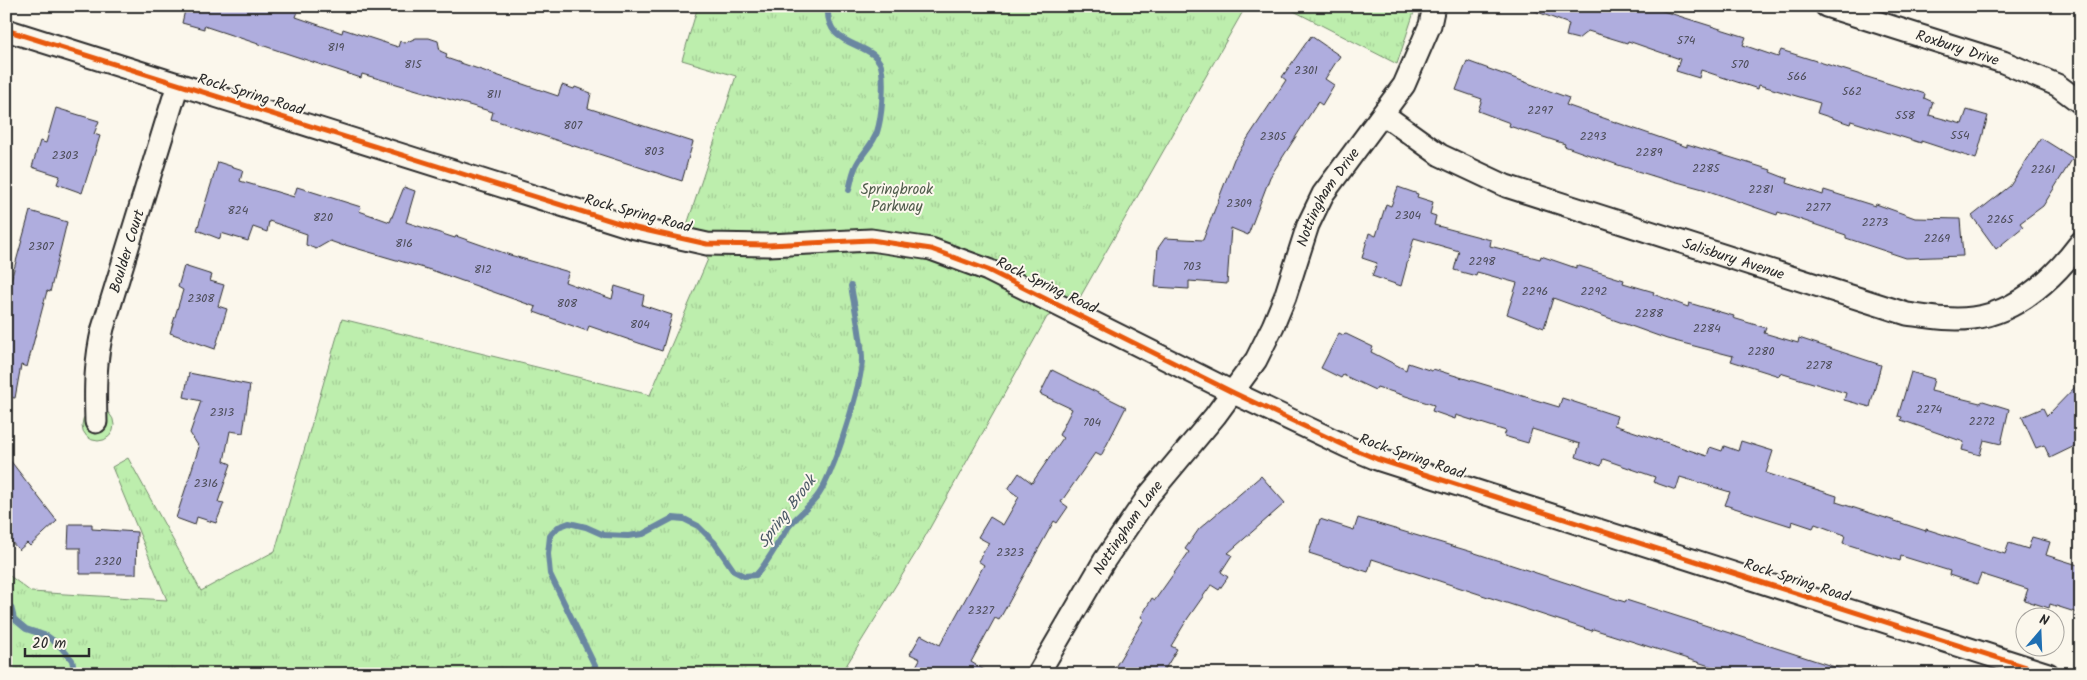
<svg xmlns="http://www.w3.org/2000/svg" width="2087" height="680" viewBox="0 0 2087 680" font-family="Kalam,sans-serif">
<defs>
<pattern id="park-tufts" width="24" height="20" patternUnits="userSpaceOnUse" patternTransform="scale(1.25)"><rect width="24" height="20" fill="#bdeead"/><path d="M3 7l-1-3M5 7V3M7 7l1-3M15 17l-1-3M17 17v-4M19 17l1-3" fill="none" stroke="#a3cc95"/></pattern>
</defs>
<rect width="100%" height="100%" fill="#fbf7ec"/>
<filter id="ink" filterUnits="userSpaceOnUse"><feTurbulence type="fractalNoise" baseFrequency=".02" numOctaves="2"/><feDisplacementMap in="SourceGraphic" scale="10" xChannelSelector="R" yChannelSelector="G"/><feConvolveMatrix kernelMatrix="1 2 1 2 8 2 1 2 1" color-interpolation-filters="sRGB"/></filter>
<g filter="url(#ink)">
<path fill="#bdeead" stroke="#748c6c" d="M82 425a16 16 0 1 1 32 0a16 16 0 1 1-32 0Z"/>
<path fill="url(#park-tufts)" stroke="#748c6c" d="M698,6H1246L1079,299L1047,317L917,551L841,674L6,673V573L31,592L167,600L112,467L128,458L201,591L275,551L342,319L650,395L708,259L687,225L736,76L682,60Z
M1284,6H1416L1397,64Z"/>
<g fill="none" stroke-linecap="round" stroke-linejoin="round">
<path stroke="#6b87a1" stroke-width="6" d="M828,6C824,53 879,38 882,71C884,86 882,117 877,132C873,145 860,155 855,168C852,175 851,183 849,190
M6,605L11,607L14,619L26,629L47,636L59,645L72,660L75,674
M599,674L550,574L548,554L550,536L558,527L569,523L586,527L604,535L628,536L643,534L673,518L684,519L698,526L714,542L734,571L744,576L756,575C770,560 778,541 790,525C799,514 811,506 819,494C834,471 862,385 862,358C861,334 855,310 851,286"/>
</g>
<path fill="#afadde" stroke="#2b2b2b" d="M186,6H300L296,17L342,33L343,29L398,47L400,41L405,43L416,38H429L438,41L440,51L447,54L446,58L558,96L562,85L574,89L575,87L591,93L588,108L693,142L682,181L491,119L493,112L362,74L361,78L204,26V29L182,23Z
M1527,6H1647L1746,37L1743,45L1778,57L1781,50L1909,90L1910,89L1925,94L1924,98L1933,102L1929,115L1962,124L1967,110L1988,116L1976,159L1921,141V143L1851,121L1850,124L1817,113L1820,103L1759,85L1758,89L1701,70L1699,78L1676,71L1680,59L1628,41L1627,43L1588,31L1578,39L1566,36L1569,24L1527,8Z
M1311,36L1340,56L1325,79L1334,85L1322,105L1318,102L1270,177L1248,235L1231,228L1227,284L1189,281V289L1155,287L1158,248L1165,238L1203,240L1234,159L1286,80L1282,77Z
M1467,61L1569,98L1566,105L1687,147V144L1771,170L1770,172L1788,179L1787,183L1823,195L1824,190L1875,206L1876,204L1915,218L1960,219L1963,256L1906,258L1846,238V235L1778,212L1777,215L1703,189L1666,179V180L1618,165L1564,146L1565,144L1509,126L1510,123L1478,111L1482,99L1456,90Z
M56,108L99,121L94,134L100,136L82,193L57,184L60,176L32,167L40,141L46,143Z
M2041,138L2073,158L2043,206L2020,223L2023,227L1996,249L1972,216L2010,186Z
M218,162L243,170L240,181L294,197L297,187L361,207L359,211L390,222L404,187L415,191L406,222L455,238L456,236L510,255L569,272L565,282L612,299L615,286L644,295L642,305L672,315L662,351L589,326L587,331L534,312L536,307L434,271L345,245L344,246L330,241L316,249L306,245L307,234L269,221L267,232L253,227L248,241L221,233L220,239L197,230Z
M1398,187L1418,194L1417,197L1433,202L1430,214L1436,216L1434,225L1491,240L1490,246L1540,259L1541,256L1576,268V265L1624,280L1623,283L1654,292L1653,294L1688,307L1689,303L1734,316L1733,318L1766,328L1764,333L1798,343L1799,338L1881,365L1870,407L1844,400L1846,393L1780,373L1779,376L1731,361L1733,356L1667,339L1553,298L1544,328L1507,314L1517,283L1477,272L1476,276L1454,270L1459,251L1414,238L1401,286L1372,276L1377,263L1362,258L1369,233L1376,236L1386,204L1391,206Z
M30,211L67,222L50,292L47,291L27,367L21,365L15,398L6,397V298Z
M184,266L212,275L210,281L224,285L218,306L227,309L215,349L170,333L183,290L178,287Z
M1339,333L1343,335L1346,334L1373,347L1371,352L1406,370L1408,363L1432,371L1433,369L1559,407L1562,398L1617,416L1614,425L1707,456L1710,447L1722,451L1724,446L1738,451L1741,441L1773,451L1766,473L1837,496L1836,502L1926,531V529L2005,554L2009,543L2028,549L2032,537L2050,542L2046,555L2081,566V614L2050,604L2049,608L2024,600L2028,589L1981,574L1977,584L1949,575L1950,571L1901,556L1900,561L1843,543L1845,535L1815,524L1813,528L1792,521L1791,526L1725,505L1730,492L1680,477L1676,490L1653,482L1655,477L1603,459L1601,466L1576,457L1580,444L1532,429L1528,443L1504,436L1506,431L1456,415L1455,419L1432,411L1434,405L1377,387L1375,390L1343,375L1341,378L1321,368Z
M1052,370L1126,407L1101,456L1095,453L1061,502L1068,507L1057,523L1054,521L999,620L995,618L971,662L991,674H912L920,659L910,654L921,635L940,645L984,565L978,561L989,543L978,537L990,517L1003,525L1019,497L1008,489L1019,473L1032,483L1063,438L1059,435L1072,409L1040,394Z
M1911,372L1934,379L1931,391L1980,403L1983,401L2009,409L2001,444L1984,440L1980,455L1962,450L1964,442L1901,420L1902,417L1898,416Z
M189,373L250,385L243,433L230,431L224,461L231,464L218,502L224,503L216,523L197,517L195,525L176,518L199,447L190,433L201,401L184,397Z
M2081,381V443L2050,458L2044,445L2036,448L2022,417L2043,408L2047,416Z
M6,455L57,521L30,546L27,543L19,550L6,536Z
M1261,476L1285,503L1228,553L1232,555L1221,572L1228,577L1219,590L1211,585L1188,618L1171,646L1177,649L1162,674H1111L1144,619L1141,617L1152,598L1155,600L1189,552L1185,549L1199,529Z
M1358,518L1472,552L1625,602L1626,600L1764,644L1844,670V674H1735L1593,629L1592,631L1372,559L1368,572L1309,553L1320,519L1354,530Z
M69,524H92V529L137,532L136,574H80V548H68Z"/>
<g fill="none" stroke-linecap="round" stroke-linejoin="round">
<g stroke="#2b2b2b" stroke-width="25">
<g id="minor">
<path id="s1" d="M1826,6L2003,62L2057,85L2081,103"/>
<path d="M6,30L631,227L707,244L769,245L871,240L931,249L988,270L1234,393L1348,447L1377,459L2048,674"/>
<path id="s2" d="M1383,114L1440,155L1506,186L1907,314C1929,317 1951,321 1973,318C2019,312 2054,278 2081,242"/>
<path id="s3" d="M96,422C95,388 95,361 103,328L178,84"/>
<path id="s4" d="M1038,674L1104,561L1149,495L1215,416L1256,360L1273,326L1285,297L1308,225L1323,194L1404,85L1430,25L1434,6"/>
</g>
</g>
<use href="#minor" stroke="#fbf7ec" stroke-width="21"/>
<g stroke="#fbf7ec" stroke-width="8">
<path id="cycleway" d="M6,30L631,227L707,244L769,245L871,240L931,249L988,270L1234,393L1348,447L1377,459L2048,674"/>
</g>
<use href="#cycleway" stroke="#e8590c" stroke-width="5"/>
</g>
</g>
<g text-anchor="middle" stroke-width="4" stroke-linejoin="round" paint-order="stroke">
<g font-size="12" fill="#4c4c58">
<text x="1686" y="44">574</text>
<text x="336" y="51">819</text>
<text x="413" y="68">815</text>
<text x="1740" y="68">570</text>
<text x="1306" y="74">2301</text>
<text x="1797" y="80">566</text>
<text x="1852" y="95">562</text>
<text x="494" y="98">811</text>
<text x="1540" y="114">2297</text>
<text x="1905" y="119">558</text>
<text x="573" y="129">807</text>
<text x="1960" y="139">554</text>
<text x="1273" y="140">2305</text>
<text x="1593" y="140">2293</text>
<text x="654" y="155">803</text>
<text x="1649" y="156">2289</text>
<text x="65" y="159">2303</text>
<text x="1706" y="172">2285</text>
<text x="2043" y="173">2261</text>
<text x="1761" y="193">2281</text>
<text x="1239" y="207">2309</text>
<text x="1818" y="211">2277</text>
<text x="238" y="214">824</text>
<text x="1408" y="219">2304</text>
<text x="323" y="221">820</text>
<text x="2000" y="223">2265</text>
<text x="1875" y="226">2273</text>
<text x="1937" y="242">2269</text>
<text x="404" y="247">816</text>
<text x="41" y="250">2307</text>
<text x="1482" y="265">2298</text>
<text x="1192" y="270">703</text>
<text x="483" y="273">812</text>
<text x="1535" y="295">2296</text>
<text x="1594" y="295">2292</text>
<text x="201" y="302">2308</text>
<text x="567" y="307">808</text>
<text x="1649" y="317">2288</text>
<text x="640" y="328">804</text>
<text x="1707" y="332">2284</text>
<text x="1761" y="355">2280</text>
<text x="1819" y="369">2278</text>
<text x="1929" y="413">2274</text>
<text x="222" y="416">2313</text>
<text x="1982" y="425">2272</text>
<text x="1092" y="426">704</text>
<text x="206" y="487">2316</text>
<text x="1010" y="556">2323</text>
<text x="108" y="565">2320</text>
<text x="981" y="614">2327</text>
</g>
<g font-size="15" fill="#2b2b2b" stroke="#fbf7ec">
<text dy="5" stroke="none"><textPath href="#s1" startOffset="138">Roxbury Drive</textPath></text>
<text transform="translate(251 94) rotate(17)" y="5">Rock Spring Road</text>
<text dy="5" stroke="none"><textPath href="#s4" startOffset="562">Nottingham Drive</textPath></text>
<text transform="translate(638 213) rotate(15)" y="5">Rock Spring Road</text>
<text dy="5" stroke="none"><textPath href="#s3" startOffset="175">Boulder Court</textPath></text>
<text dy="5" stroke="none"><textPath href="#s2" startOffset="382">Salisbury Avenue</textPath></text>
<text transform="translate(1047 285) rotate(26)" y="5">Rock Spring Road</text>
<text transform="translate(1412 456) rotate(19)" y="5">Rock Spring Road</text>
<text dy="5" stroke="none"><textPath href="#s4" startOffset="172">Nottingham Lane</textPath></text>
<text transform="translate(1797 580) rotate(18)" y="5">Rock Spring Road</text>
</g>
<g font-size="15" fill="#505c4c" stroke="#fbf7ec">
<text x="897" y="194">Springbrook<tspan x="897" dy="17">Parkway</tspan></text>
</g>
<g font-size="16" font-style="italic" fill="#4b5966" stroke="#fbf7ec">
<text transform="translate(786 511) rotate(-53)" y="6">Spring Brook</text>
</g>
</g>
<rect width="2087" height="680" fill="none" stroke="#fbf7ec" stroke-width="25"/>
<rect x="12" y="12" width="2062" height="655" fill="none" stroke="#2b2b2b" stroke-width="2" filter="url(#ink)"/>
<g transform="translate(2040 632) rotate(19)"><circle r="24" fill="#fbf7ec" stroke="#a8a59f"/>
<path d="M0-4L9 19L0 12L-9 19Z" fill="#1f6fb2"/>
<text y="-8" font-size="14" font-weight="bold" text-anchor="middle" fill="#2b2b2b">N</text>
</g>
<path d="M25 648v8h64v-8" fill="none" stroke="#2b2b2b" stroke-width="2.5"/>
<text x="32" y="648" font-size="15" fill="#2b2b2b" stroke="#fbf7ec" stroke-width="4" paint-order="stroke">20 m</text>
</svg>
